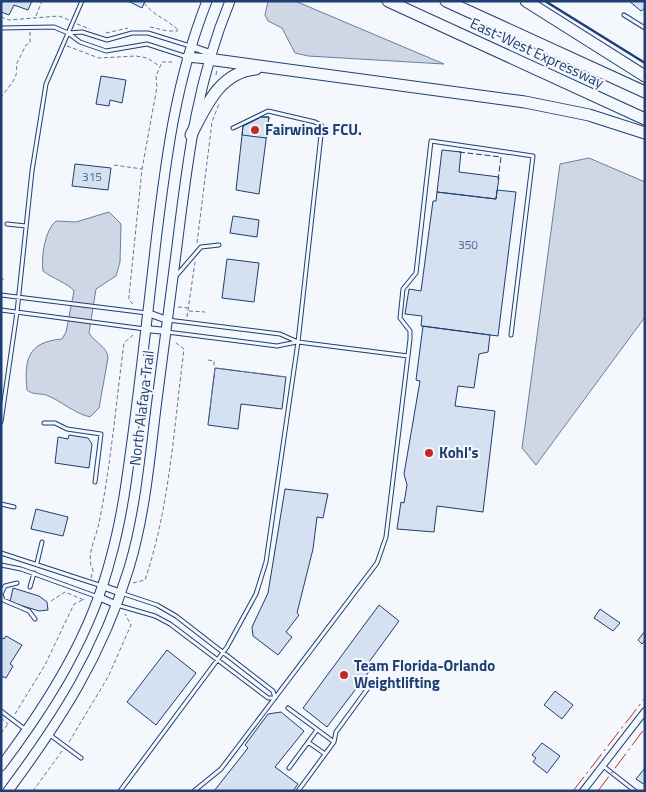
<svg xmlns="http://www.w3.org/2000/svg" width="646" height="792" viewBox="0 0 646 792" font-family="'Titillium Web',sans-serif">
<rect width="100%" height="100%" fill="#f4f7fb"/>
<path fill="#cfd7e4" stroke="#687fa3" d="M268,1H295L444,64L308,56L295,53L282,28L268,21L265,15Z
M589,158L645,182V317L536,465L522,448L560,164Z
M109,212L121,224L120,262L116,276L96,289L89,333C94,342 108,347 108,358L99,408L90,417C73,413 62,401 46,395C39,393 33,395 27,390C24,359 28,342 62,339L66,332L74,291C69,284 52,278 43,271C41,256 45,230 56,221L76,222Z"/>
<path fill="#d5e0f0" stroke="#1d3f73" d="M1,1H32L28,10L14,5L9,15L1,12Z
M128,1H145L142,8Z
M629,1H645V8L641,11Z
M101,76L126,80L122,103L110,100L109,106L96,104Z
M261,117H269L259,194L236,190L243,126Z
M261,117H269L266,138L242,135L243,126Z
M442,150L461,152L459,172L499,177L496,199L437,192Z
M75,164L111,168L108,190L72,186Z
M497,190L516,192L498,336L421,326L422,316L405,314L409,289L421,291L433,201H436L437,192L496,199Z
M233,216L259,220L257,237L230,233Z
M227,259L259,263L254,302L222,298Z
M423,326L490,335L488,352L479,354L474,388L458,386L455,406L495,411L483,512L437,506L434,532L397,529L401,502L404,503L407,485L404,474L420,381L416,380Z
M215,368L286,377L282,409L241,404L238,429L208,425Z
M69,435L88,438L92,444L89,468L55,463L58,437L68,439Z
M285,489L328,494L323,518L317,517L313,549L297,613L299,615L286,632L292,637L278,655L253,636L252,627L268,593Z
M36,509L68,517L63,536L31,529Z
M13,588L39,596L47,602L48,610L39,611L10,602Z
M379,605L399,621L369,662L374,665L327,727L303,708Z
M600,609L620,623L613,631L594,618Z
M645,631V640L642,644L638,640Z
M6,636L22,645L10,664L13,666L6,678L1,676V637L4,639Z
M167,650L196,673L156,725L127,702Z
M555,691L573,705L562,719L544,705Z
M281,712L304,731L275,767L298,784L293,791H214L248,748L245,745L268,714Z
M542,743L560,756L547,773L533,762L536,758L532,755Z
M645,768V785L636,779Z"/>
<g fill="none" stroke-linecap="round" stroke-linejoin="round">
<g stroke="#1d3f73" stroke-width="5">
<path id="lane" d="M624,15L645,28
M1,28L54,27L68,33L80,42L106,51L147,44L187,57
M68,33L82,32L107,40L132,33H148L190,46
M7,224L26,226
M176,276L201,247L219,245
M1,295L147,313
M1,310L145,329
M168,320L280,334L298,342L408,356
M167,332L277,346L297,342
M1,422L17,312L32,171L46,84L82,1
M44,423H55L67,429L101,434L95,482
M1,504L14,507
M1,553L102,586
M37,563L42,542
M1,565L21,569L98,597
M30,587L34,573
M1,594L5,586L17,583
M1,595L3,600L29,611L35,619
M117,605L155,616L170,624L268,698H275L273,691L176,616L157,605L121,593
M288,708L334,742
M1,711L26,730
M50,735L81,758
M308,742L325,754
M603,766L635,791
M289,768L317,730
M120,791L227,647L256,594L266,562L298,342L322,126L315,122L268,111L233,128
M194,791L221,769L377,563L386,537L410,339V331L400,318L403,289L416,273L431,141L533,156L511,335
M298,791L334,742L336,732L371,684"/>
</g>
<g stroke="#1d3f73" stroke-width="8">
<path id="street" d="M190,46L210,53
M148,313L167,320
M146,329L166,331
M102,586L121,593
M99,597L117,605
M583,791L645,711"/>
</g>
<g stroke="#1d3f73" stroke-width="11">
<path id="secondary" d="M187,57L208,59
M1,766C49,702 91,635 111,557C123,514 128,470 134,426C142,364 149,303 156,241C166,158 176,79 207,1
M8,791C62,718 102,656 129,568C144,518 149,467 155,416C162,359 170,302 177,246C188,158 196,84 230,1"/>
</g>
<g stroke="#1d3f73" stroke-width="13">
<path id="highway" d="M388,1L645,119
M446,1L645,92
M526,1L645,76
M208,59L525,102L589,115L645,133
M191,135C206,106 220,72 256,69"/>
</g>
<path stroke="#5e769c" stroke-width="1" stroke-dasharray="4 2.5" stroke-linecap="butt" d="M144,3C154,16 167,19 178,30
M36,16L42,1
M1,17L9,20L59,16L69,20
M77,24L90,29
M150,27L168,31H178
M106,33L128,28
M67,46L99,58L136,56L147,58L158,65
M216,75L217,69
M1,98C6,88 20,79 16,65L26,45L30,43V32
M114,165L142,169
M197,243L212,122L219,104
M1,277L4,280
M133,304L129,300V296L142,169L157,87L156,76L162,62H172
M178,307L189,308
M189,311L205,312
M187,317L195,262
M208,360L214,361V368
M208,425L215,368L286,377
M91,578L93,570C85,557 96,538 99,523C111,464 116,403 124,343L133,335
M133,583L145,580C170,506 174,426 184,349L175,342
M51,601L65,592L84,600
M15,714L45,665L74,604L85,599
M1,718L8,724
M1,733L8,724
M69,742L108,677L131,625L125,614
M33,791L62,751"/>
<use href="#lane" stroke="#f4f7fb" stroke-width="3"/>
<use href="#street" stroke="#f4f7fb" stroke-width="6"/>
<use href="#secondary" stroke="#f4f7fb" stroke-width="9"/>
<use href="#highway" stroke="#f4f7fb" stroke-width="11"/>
<path stroke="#1d3f73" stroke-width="1" stroke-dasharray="6 2.5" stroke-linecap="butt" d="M459,152L501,157L498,180"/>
<path stroke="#1d3f73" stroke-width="2.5" d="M545,1L645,63"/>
<path stroke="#c62828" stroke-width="1" stroke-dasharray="18 4 2.5 4" stroke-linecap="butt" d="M573,791L645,698
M598,791L645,728"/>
</g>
<g fill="#c62828" stroke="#f4f7fb" stroke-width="2">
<circle cx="255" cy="130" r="5"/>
<circle cx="429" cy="453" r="5"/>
<circle cx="344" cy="675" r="5"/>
</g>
<g text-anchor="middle" stroke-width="4" stroke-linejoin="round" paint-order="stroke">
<g font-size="12" fill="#4b6792">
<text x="92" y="181">315</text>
<text x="468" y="249">350</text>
</g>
<g font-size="15" fill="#1d3f73" stroke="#f4f7fb">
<text transform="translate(537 53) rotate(25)" y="5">East-West Expressway</text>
<text transform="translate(142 408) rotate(-83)" y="5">North Alafaya Trail</text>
</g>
<g font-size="15" font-weight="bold" fill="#1d3f73" stroke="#f4f7fb" text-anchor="start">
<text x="265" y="135">Fairwinds FCU.</text>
<text x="439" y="458">Kohl's</text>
<text x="354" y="671">Team Florida-Orlando<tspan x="354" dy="17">Weightlifting</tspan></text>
</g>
</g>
<rect width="646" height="792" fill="none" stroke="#1d3f73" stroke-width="5"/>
</svg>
